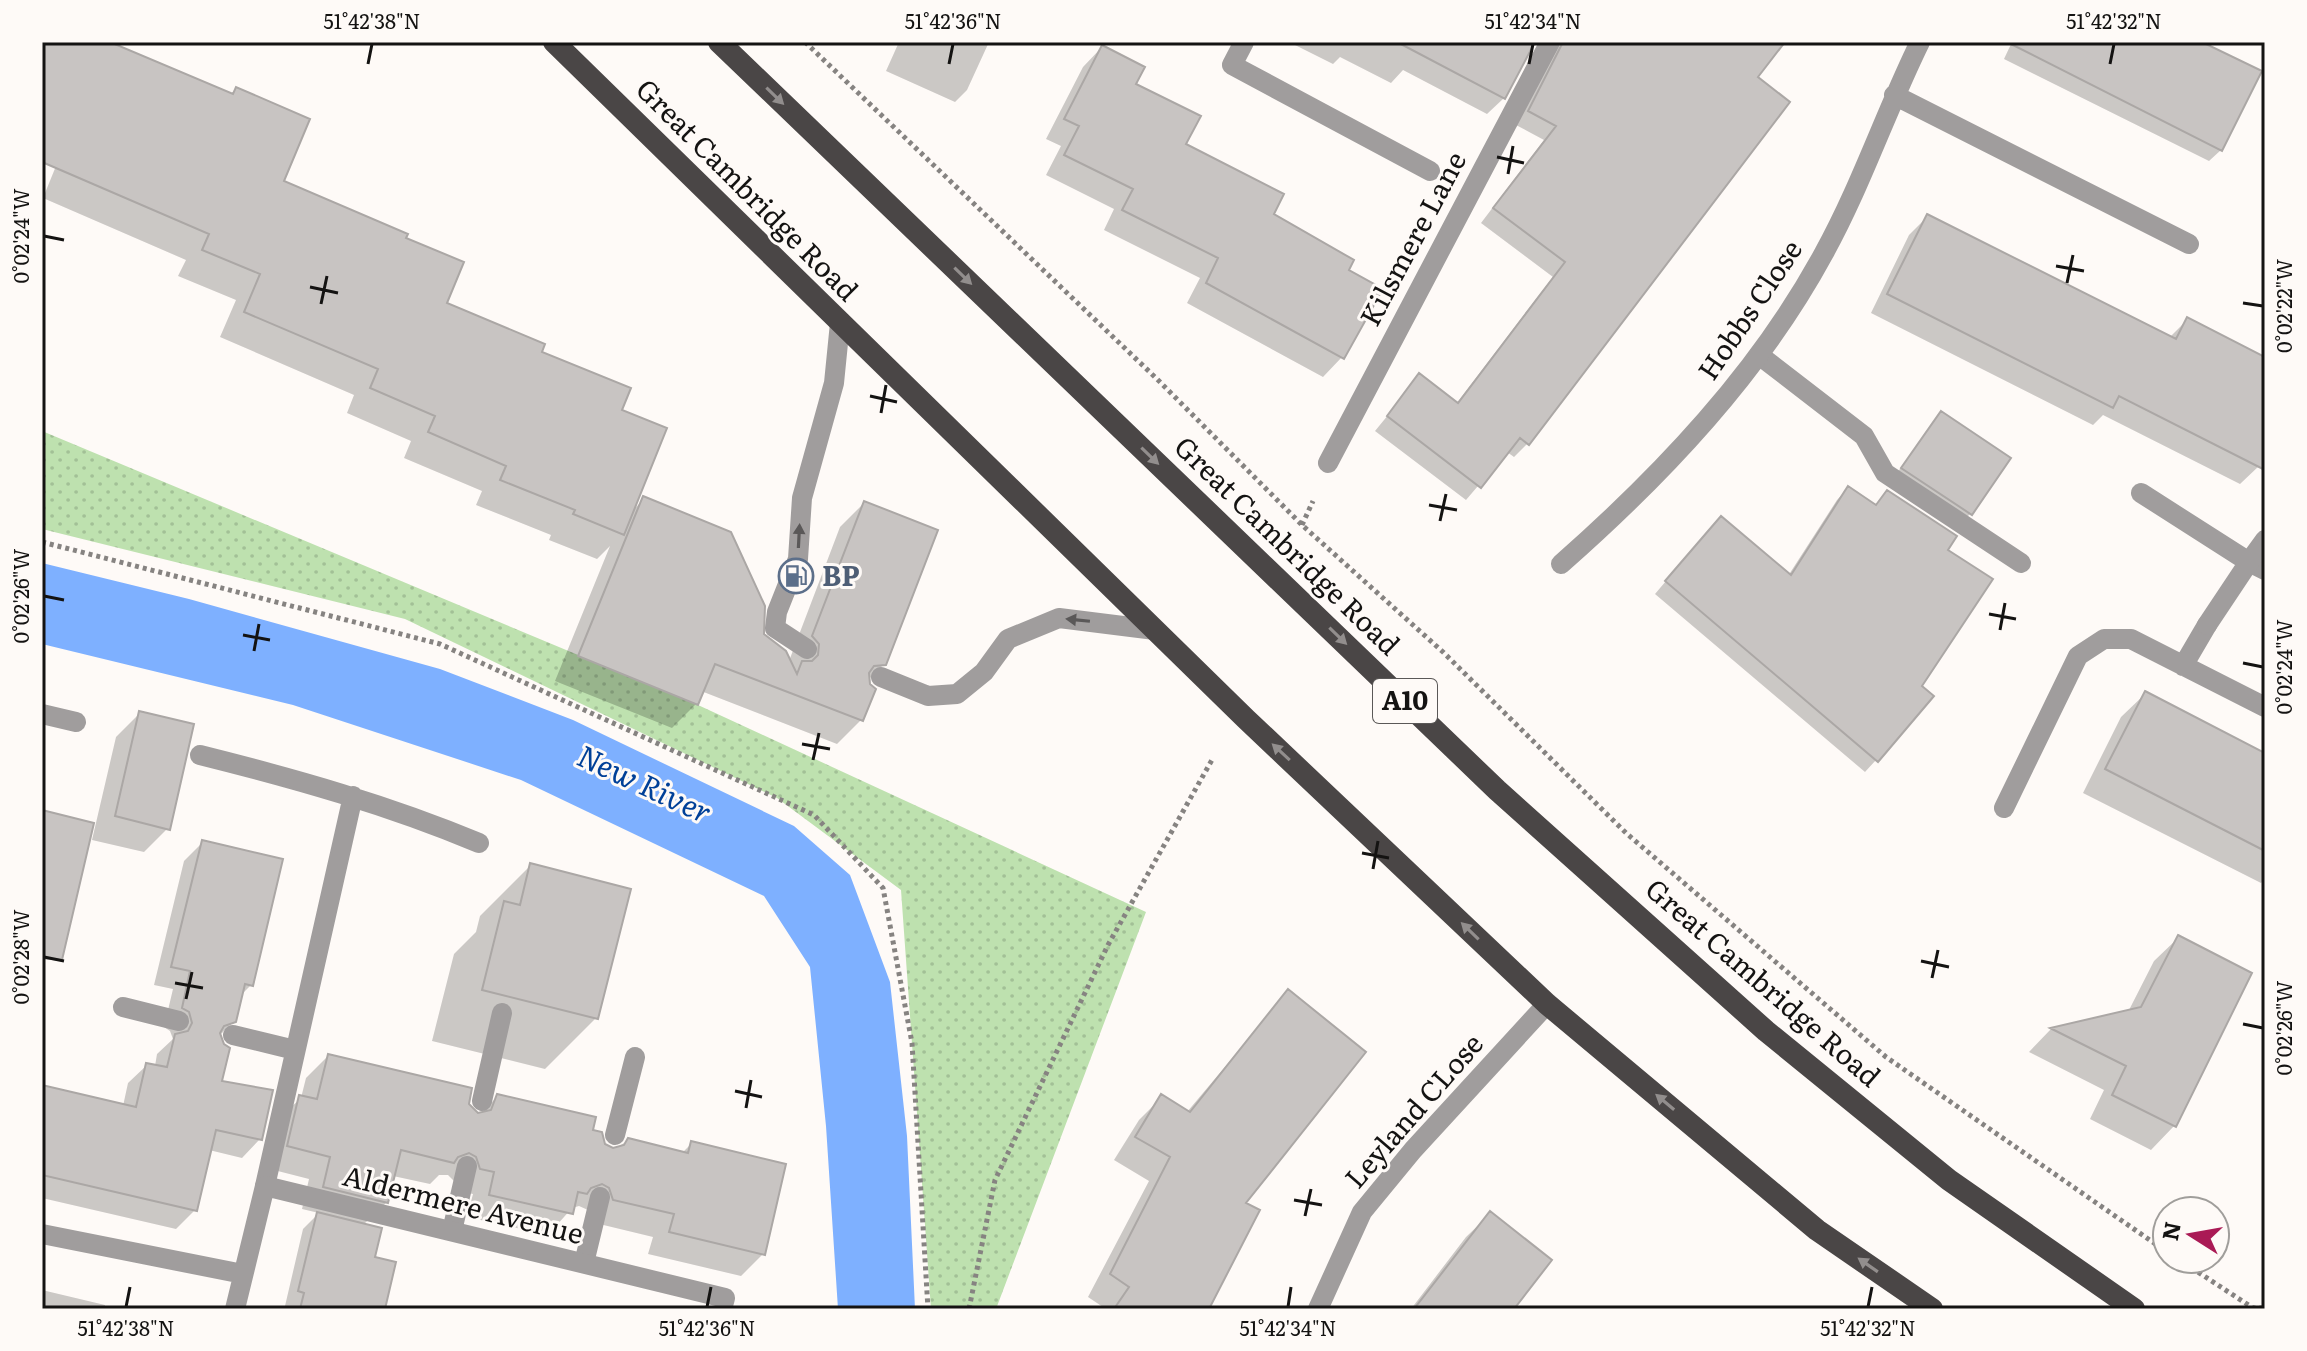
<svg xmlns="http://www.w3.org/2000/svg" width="2307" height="1351" viewBox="0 0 2307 1351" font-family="Literata,serif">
<defs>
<pattern id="grass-dots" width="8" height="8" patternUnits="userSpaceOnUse" patternTransform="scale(2)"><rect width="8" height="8" fill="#bee1af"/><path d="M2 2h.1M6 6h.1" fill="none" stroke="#a2c096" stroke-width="1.8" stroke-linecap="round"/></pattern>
</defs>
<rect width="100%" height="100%" fill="#fefaf7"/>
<path fill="url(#grass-dots)" d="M42,431L698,705L1146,912L996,1309H931L901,890L777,798L405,619L42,529Z"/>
<path fill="#7eb0ff" d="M42,563L189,599L440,669L573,720L794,826L850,875L890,982L907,1136L915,1309H838L826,1126L810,967L764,896L521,780L293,705L42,644Z"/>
<path fill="#0003" d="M42,42H105L230,95L236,90L281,182L403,239L444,304L539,353L620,412L632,511L644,499L762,635L789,661L840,527L864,503L884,664L868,680L874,690L861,720L837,744L701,691L696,704L672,728L555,681L610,546L597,559L549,540L551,535L476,505L482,491L404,458L411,441L347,413L354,395L220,337L236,300L178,276L186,260L43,198L56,166L42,159Z
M899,42H989L967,90L955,102L886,71Z
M1534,42L1504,98L1487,114L1403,70L1391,83L1340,57L1333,64L1291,43Z
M1556,42H1782L1755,78L1787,103L1527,444L1514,457L1507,452L1466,500L1375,431L1420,376L1456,404L1553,277L1481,223L1544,140L1516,125Z
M2012,42H2198L2221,150L2209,161L2004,59Z
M1102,47L1184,145L1346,271L1342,357L1323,377L1187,303L1200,278L1104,230L1114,209L1046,175L1061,146L1046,139L1083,67Z
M1927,217L2169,338L2187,320L2265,359V453L2259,466L2240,484L2103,415L2093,425L1871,313L1909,235Z
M1941,414L1970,514L1959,525L1891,481Z
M1848,488L1874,506L1887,492L1945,550L1919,687L1876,760L1865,772L1655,594L1709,530L1788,576L1837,500Z
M2145,694L2265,755V879L2261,883L2083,793L2121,717Z
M140,713L168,828L144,852L92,840L116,737Z
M203,842L251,985L240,996L234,1021L219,1036L220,1082L260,1139L242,1158L209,1150L195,1210L176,1229L42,1198V1087L123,1106L128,1083L147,1065L155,1066L157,1054L173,1039L170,1031L164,1027L173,989L154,985L184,861Z
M531,865L596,1018L545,1069L432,1041L454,954L476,932L480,916Z
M2178,938L2174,1126L2151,1150L2090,1119L2104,1090L2029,1052L2051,1029L2128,1012L2154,961Z
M1288,992L1243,1203L1207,1309H1106L1088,1297L1149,1181L1114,1160L1139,1120L1162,1097L1187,1112Z
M328,1056L467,1105L478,1116L498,1096L591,1132L612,1150L628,1141L682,1153L692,1143L763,1254L741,1276L648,1254L653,1237L591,1222L588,1210L579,1206L572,1208L548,1235L467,1217L473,1194L458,1191L457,1184L448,1175H439L430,1184L393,1176L387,1202L363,1225L383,1309H290L285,1306L303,1229L319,1213L302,1209L309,1179L266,1168L277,1120L301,1098L306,1078Z
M1490,1214L1517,1309H1411L1466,1237Z
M42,1290L105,1305V1309H42Z"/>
<path fill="#c8c4c2" stroke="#aba7a5" stroke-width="2" d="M42,42H110L233,94L236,87L310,119L284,181L408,234L406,238L464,262L447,303L545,344L542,352L631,388L622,410L667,428L624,535L573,514L575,510L500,480L506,466L428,432L435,416L370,388L378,369L244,312L260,274L202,250L209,234L42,162Z
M1397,42H1535L1505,99Z
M1563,42H1785L1758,77L1790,102L1529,445L1520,438L1481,488L1387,416L1419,373L1458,403L1565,262L1493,208L1556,126L1528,111Z
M2007,42H2202L2262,71L2222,151Z
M1102,45L1145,67L1136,84L1201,116L1186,144L1284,194L1274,214L1354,260L1349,270L1383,289L1344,359L1206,283L1218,258L1122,210L1133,189L1064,155L1079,126L1064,119Z
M1927,214L2176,339L2187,317L2265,357V470L2119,396L2113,408L1887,294Z
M1941,411L2011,458L1972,515L1901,468Z
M1848,486L1876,505L1887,490L1957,536L1948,550L1993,579L1922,686L1934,696L1878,762L1665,581L1721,516L1791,575Z
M643,496L731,532L765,606L764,634L786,651L797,674L802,661H812L818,655L819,644L812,636L864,501L938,530L886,665L874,666L869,673L870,684L876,689L863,721L715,664L698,705L578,656Z
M2145,691L2265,753V851L2105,769Z
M139,711L194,724L170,830L115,816Z
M42,810L94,823L62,960L42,958Z
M202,840L283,859L253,986L245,984L236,1022L224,1026L220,1033L224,1044L230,1048L222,1081L273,1090L262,1140L216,1130L197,1211L42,1175V1085L136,1107L146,1063L167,1067L175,1034L188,1031L192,1023L189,1012L182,1008L190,971L171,967Z
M530,863L631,889L598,1019L482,990L504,901L520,905Z
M2178,935L2252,973L2176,1127L2112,1095L2126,1066L2050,1028L2141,1007Z
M1288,989L1366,1052L1246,1203L1260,1210L1209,1309H1114L1129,1287L1110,1274L1170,1157L1135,1137L1161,1094L1190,1112Z
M328,1054L472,1088L469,1104L478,1113L491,1110L497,1094L596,1117L593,1130L602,1132L605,1144L613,1148L624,1145L628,1138L688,1153L691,1141L786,1164L765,1255L669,1232L674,1214L613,1200L609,1188L602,1184L591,1188L587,1194L578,1192L573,1214L489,1195L494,1172L480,1169L476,1157L469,1153L458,1157L454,1163L401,1150L388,1203L323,1187L330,1157L287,1146L299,1095L317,1099Z
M1490,1211L1552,1260L1514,1309H1414Z
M317,1212L382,1228L375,1257L396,1262L385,1309H300L304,1293L298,1291Z"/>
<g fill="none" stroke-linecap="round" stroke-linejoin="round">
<path stroke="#868381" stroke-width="5" stroke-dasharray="4 4" stroke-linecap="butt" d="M805,42L1157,379L1302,525L1443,652L1626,833L1886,1057L2167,1252
M1302,525L1313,501
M42,542L440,644L814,815L883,888L912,1043L928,1309
M2178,1259L2253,1308H2265
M969,1309L995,1180L1108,945L1213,758"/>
<path stroke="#a09d9d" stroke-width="20" d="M1759,355L1864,436L1885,473L2021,563
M1328,463L1550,42
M2249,562L2265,570
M807,649L775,628L777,612L798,559L802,498L834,383L840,323
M2183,666L2207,625
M881,677L928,696L957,694L984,672L1008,639L1059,618L1155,630
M42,714L76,722
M200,755C296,779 388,805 479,843
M2004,808L2078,656L2104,639H2131L2265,707
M123,1007L179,1021
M233,1035L295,1050
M482,1101L502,1013
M615,1135L635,1057
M265,1186L353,796
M452,1231L467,1166
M584,1263L600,1197"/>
<path stroke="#a09d9d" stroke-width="20" d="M1244,42L1232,65L1430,171
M1894,95L2189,244
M2141,493L2249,562L2207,625
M2249,562L2265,540
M1561,564C1662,475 1759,373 1824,253C1861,186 1886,111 1920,42
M42,1234L243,1274
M235,1309L265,1186L725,1298L722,1309
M1318,1309L1362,1212L1413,1150L1547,1004"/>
<path stroke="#4a4646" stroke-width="22" d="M554,42L1246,719L1547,1004L1817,1230L1932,1309
M719,42L1497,790L1766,1031L1949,1180L2134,1309"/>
</g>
<defs><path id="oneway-solid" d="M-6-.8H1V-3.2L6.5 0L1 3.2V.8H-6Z" transform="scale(2)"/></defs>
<g fill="#928e8d">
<use href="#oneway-solid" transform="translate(775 96) rotate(44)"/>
<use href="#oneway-solid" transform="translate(963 276) rotate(44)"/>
<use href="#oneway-solid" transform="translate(1150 456) rotate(44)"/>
<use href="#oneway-solid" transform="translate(1338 636) rotate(44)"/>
<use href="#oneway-solid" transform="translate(1281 752) rotate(-137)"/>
<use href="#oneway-solid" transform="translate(1470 931) rotate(-136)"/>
<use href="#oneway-solid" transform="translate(1665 1102) rotate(-140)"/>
<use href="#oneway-solid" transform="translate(1868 1265) rotate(-145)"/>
</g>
<g fill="#5a5858">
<use href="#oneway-solid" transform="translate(799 536) rotate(-87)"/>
<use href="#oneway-solid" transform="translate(1078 620) rotate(-174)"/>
</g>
<path fill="none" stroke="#141312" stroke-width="3" d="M368,64L372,44M949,64L953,44M1529,64L1533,44M2110,64L2114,44M1497,157L1524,163M1508,174L1513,146M44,236L64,240M2056,266L2084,271M2067,283L2073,255M310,287L338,293M2243,303L2263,306M321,304L327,276M870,396L897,402M881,413L886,385M1429,505L1457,510M1440,521L1446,494M44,596L64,600M1989,614L2016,619M2000,630L2005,603M243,635L270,640M254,651L259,624M2243,663L2263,667M802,744L830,749M813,760L819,733M1362,853L1389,858M1373,869L1378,841M44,957L64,961M1921,961L1949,967M1932,978L1938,950M175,983L203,988M186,999L192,972M2243,1024L2263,1028M735,1091L762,1097M746,1108L751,1080M1294,1200L1322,1205M1305,1216L1311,1189M126,1307L130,1287M707,1307L711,1287M1288,1307L1291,1287M1868,1307L1872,1287"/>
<defs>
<g id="fuel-ring" transform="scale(1.8)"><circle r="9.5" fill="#fefaf7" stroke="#5c6f8a" stroke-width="1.5"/><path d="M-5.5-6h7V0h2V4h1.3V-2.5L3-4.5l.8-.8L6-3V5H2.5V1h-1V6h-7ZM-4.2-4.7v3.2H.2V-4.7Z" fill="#5c6f8a"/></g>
</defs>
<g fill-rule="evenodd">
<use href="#fuel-ring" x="796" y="576"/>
</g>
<g text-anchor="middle" stroke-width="6" stroke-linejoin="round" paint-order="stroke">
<rect fill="#fefaf7" stroke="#5a5857" stroke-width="2" x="1373" y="679" width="64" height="44" rx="6"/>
<g font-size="26" font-weight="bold" fill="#141312">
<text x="1405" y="710">A10</text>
</g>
<g font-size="28" fill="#141312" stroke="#fefaf7">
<text transform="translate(747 190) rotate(45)" y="10">Great Cambridge Road</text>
<text transform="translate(1413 239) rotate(-62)" y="10">Kilsmere Lane</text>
<text transform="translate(1750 310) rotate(-56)" y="10">Hobbs Close</text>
<text transform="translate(1287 546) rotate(44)" y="10">Great Cambridge Road</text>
<text transform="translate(1763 983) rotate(41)" y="10">Great Cambridge Road</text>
<text transform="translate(1414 1111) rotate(-49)" y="10">Leyland CLose</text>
<text transform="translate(463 1205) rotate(14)" y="10">Aldermere Avenue</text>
</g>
<g font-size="28" font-weight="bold" fill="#4e5e75" stroke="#fefaf7" text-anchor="start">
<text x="822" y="586">BP</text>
</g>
<g font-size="30" font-style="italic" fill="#004098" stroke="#fefaf7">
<text transform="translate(644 785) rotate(25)" y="10">New River</text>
</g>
</g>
<rect width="2307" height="1351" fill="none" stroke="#fefaf7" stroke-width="88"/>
<g transform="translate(2191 1235) rotate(281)"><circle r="38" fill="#fefaf7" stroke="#a09e9b" stroke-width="2"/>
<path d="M0-6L14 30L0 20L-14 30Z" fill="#aa1a55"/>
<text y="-12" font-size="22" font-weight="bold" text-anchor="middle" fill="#141312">N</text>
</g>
<rect x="44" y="44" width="2219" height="1263" fill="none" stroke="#141312" stroke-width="3"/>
<g font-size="20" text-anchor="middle" fill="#141312">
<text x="372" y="29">51°42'38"N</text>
<text x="953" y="29">51°42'36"N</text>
<text x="1533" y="29">51°42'34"N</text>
<text x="2114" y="29">51°42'32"N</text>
<text transform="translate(22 236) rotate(-90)" y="7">0°02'24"W</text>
<text transform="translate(2285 306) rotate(-90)" y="7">0°02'22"W</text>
<text transform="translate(22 596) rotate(-90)" y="7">0°02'26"W</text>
<text transform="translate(2285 667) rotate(-90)" y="7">0°02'24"W</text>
<text transform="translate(22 957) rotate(-90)" y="7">0°02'28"W</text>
<text transform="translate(2285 1028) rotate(-90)" y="7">0°02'26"W</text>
<text x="126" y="1336">51°42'38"N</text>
<text x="707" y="1336">51°42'36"N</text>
<text x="1288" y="1336">51°42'34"N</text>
<text x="1868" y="1336">51°42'32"N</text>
</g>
</svg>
